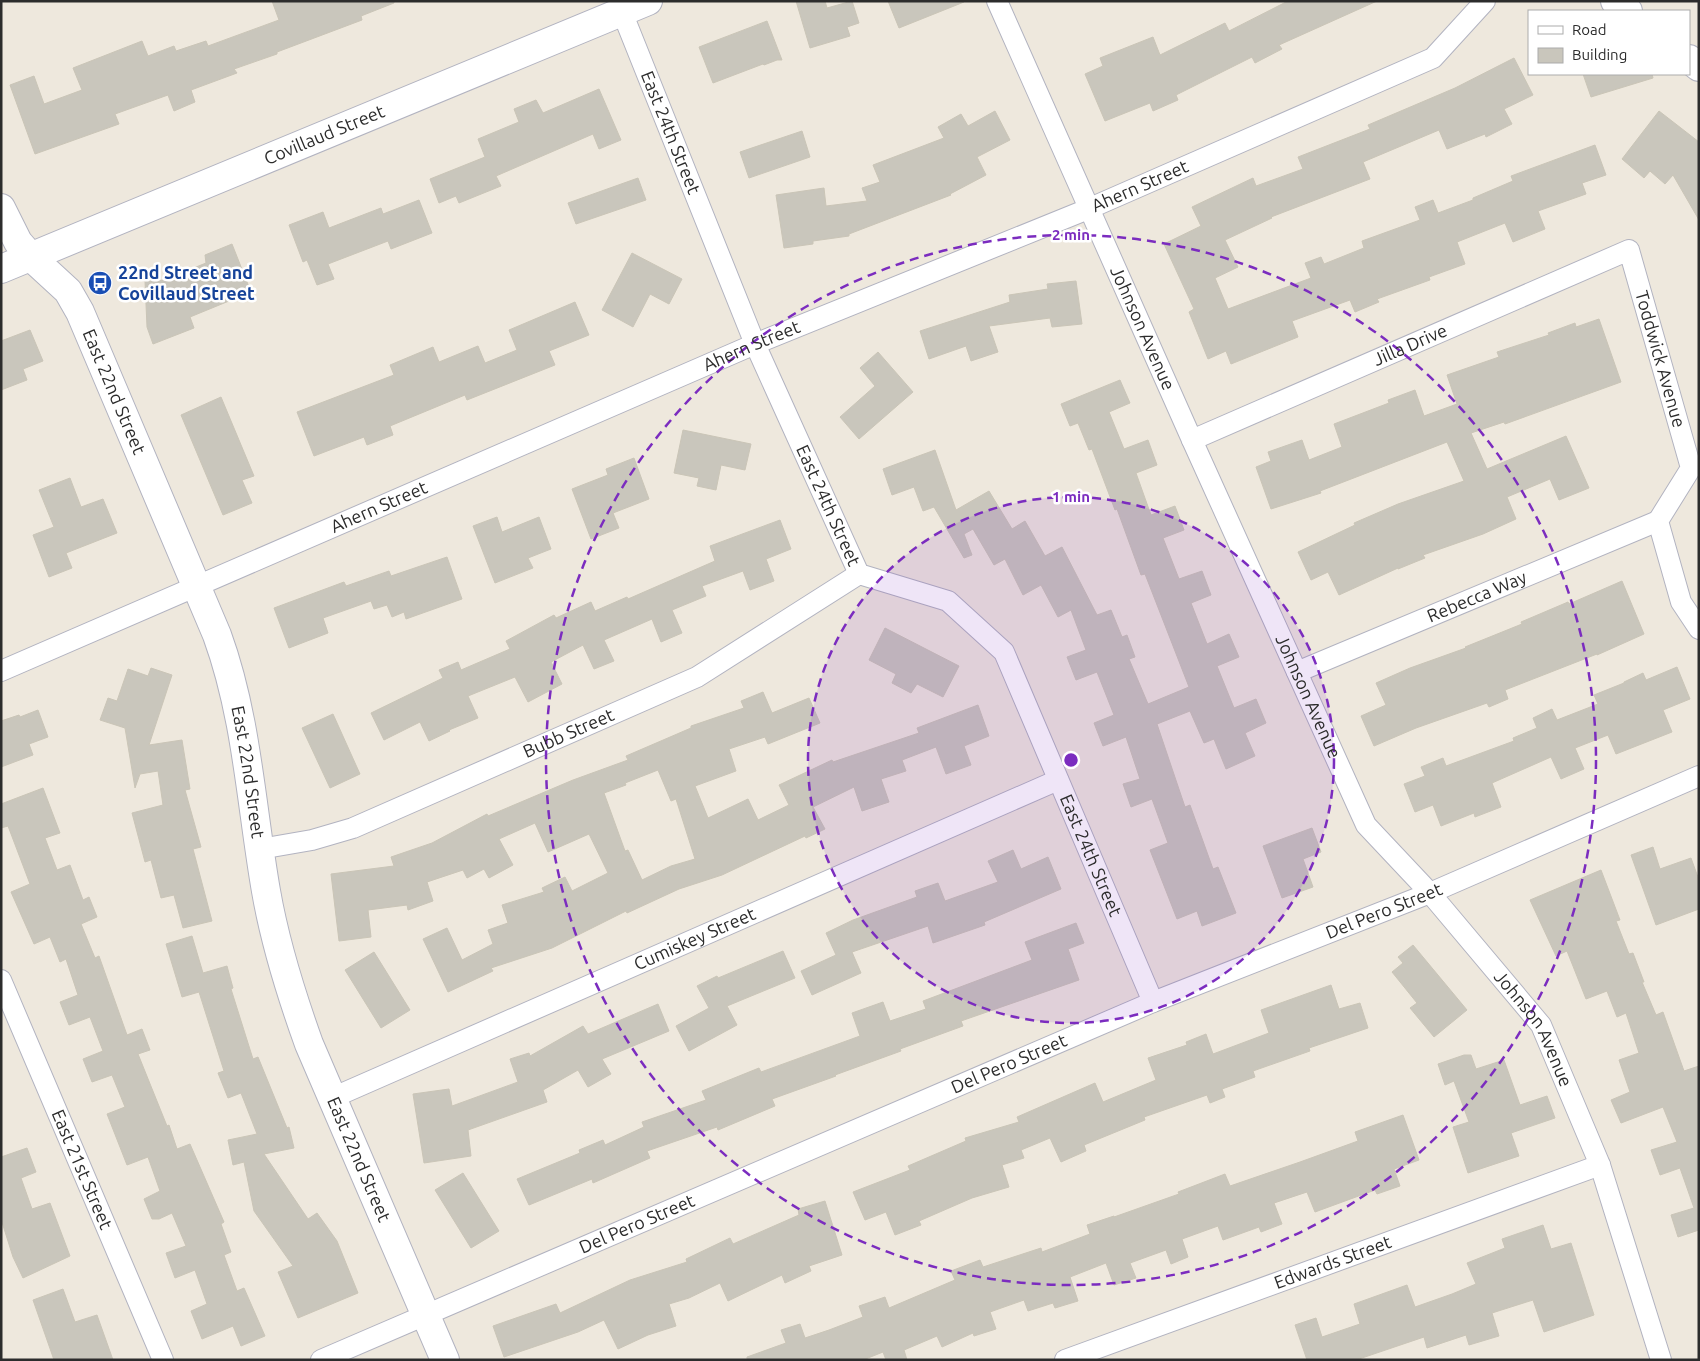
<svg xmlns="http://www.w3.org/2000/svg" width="1700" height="1361" viewBox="0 0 1700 1361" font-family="Ubuntu,sans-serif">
<rect width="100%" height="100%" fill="#eee8dd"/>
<path fill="#c9c6bc" stroke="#cac5b7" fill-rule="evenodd" d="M272,1H394V3L361,16L362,20L277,52V54L234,69L237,73L191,90L195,102L174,111L168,95L115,114L119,124L35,154L10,85L34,76L44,104L82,90L73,68L142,41L148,56L174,46L176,51L206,41L208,46L279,20Z
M796,1H825L827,8L852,1L859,23L847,27L850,36L810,48Z
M888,1H964V2L899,28Z
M1288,1H1377L1279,45L1282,49L1255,63L1252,57L1176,95L1178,100L1153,111L1150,103L1105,121L1085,74L1103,66L1100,58L1153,37L1160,55L1225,23L1229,31Z
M767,21L782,60H777L764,65L763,64L713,83L699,47Z
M1514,58L1533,95L1504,109L1512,124L1486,137L1485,134L1447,149L1439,130L1363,162L1370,179L1271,217L1272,218L1225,240L1238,267L1215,278L1228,309L1311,278L1305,263L1321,257L1324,264L1364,248L1362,241L1420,220L1415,207L1433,200L1438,213L1473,200V198L1513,181L1511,176L1595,145L1606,175L1582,183L1586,194L1538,211L1545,229L1513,242L1505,223L1457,242L1465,264L1429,277L1430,280L1377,299L1379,302L1355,312L1350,300L1292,321L1298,337L1231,364L1226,351L1208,359L1189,312L1194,309L1164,244L1201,226L1192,207L1253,178L1256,186L1303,169L1298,157L1370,129L1368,125L1455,88Z
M1583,74H1652L1653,78L1591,97Z
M599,89L621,140L599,149L593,134L496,176L501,186L459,203L456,196L439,203L430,179L485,157L478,139L519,122L514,109L536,100L543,113Z
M995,111L1010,140L977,157L986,175L950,194L951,195L849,234V236L813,241V244L784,248L776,195L824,188L826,206L867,201L862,188L880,182L873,165L944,138L938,127L961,114L968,126Z
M1659,111L1699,142V220L1673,175L1665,184L1650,171L1644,178L1622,159Z
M802,131L810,157L749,178L740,152Z
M638,178L646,200L576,224L568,203Z
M419,200L432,233L391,249L388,241L328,264L334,279L317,285L307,260L303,262L289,225L323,212L329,228L381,208L383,214Z
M232,244L251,292L190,317L194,328L153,344L147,327L145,281L164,280L206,263L205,255Z
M632,253L682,279L669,304L650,294L633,327L602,310Z
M1076,281L1082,324L1052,327L1050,318L989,326L998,352L971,361L966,346L929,359L920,331L1010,302L1009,295L1048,289L1047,284Z
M575,302L589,335L549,351L555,365L467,400L465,395L390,426L393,435L367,445L364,437L314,456L297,412L394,375L390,365L433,347L439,362L478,346L485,363L517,350L509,330Z
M1599,319L1621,382L1505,424L1504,422L1471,433L1487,469L1566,436L1589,488L1559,500L1550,479L1507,497L1516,519L1483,534L1423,555L1425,558L1398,569V568L1339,595L1328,572L1311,580L1298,552L1355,525L1354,523L1398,504L1464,481L1447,442L1320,491L1321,493L1271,509L1256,467L1271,461L1268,452L1302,440L1309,460L1342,447L1334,424L1389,403L1388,400L1415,390L1424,416L1457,404L1447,375L1499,357L1497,352L1549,335L1548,333L1575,323L1576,327Z
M30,330L43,361L23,369L27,380L1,390V341Z
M878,352L913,392L859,439L840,417L875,386L860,368Z
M1120,380L1130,403L1109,412L1124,449L1148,440L1157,465L1136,473L1151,515L1175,506L1184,530L1163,538L1179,579L1202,571L1211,595L1191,603L1207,644L1229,634L1239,657L1217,666L1234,708L1256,699L1266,723L1245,733L1255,756L1226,769L1214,739L1204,743L1190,711L1157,724L1185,807L1190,805L1213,869L1218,867L1236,913L1202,926L1197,911L1177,919L1150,850L1168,843L1152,799L1131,807L1123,784L1140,779L1126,737L1103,746L1094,723L1114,715L1097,672L1076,680L1067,657L1086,650L1071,610L1058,617L1041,585L1023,595L1005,559L994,565L973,529L964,534L972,555L964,558L934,507L923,511L914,487L892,495L883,469L935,450L956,510L989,491L1012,529L1025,521L1045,556L1062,547L1097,615L1111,610L1122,637L1127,635L1135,657L1129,659L1148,704L1189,687L1145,574L1141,575L1117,509L1115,510L1092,449L1089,450L1078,423L1070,426L1061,404Z
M221,397L254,476L242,480L252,503L223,515L181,415Z
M683,430L751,444L745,470L721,465L716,490L697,486L699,478L674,473Z
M634,458L649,499L613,513L619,528L591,539L572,489L608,475L606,469Z
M70,478L81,507L103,499L117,533L66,553L72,568L49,577L33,535L54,527L39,490Z
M497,517L502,532L539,517L551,549L528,558L533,568L495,583L473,526Z
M780,520L791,549L766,559L774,581L750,590L743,571L702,586L706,596L672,610L682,633L661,642L652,619L604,640L614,661L594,669L583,645L551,662L562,684L528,702L515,677L468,696L478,718L449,730L450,731L429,741L420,722L384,740L371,713L443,678L439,670L458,662L461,670L510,649L506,641L554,615L556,618L591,602L595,611L627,597L628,599L715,561L710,546Z
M447,557L462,599L406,619L404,612L392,617L387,605L374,609L371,601L323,618L328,633L289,648L274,608L344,582L346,586L389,571L391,576Z
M1622,581L1644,634L1597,655V654L1505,690L1508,699L1489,707L1487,703L1416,728L1374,746L1361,716L1386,705L1376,683L1410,668L1466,648L1465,647L1522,624L1521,622L1568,602L1569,604Z
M885,628L959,666L943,697L917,684L911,693L892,683L896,674L869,660Z
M1677,667L1690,699L1663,710L1672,732L1616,754L1608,735L1575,748L1584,769L1561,779L1551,757L1492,783L1501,807L1475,817L1474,813L1441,826L1433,805L1415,812L1404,784L1425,776L1421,767L1443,758L1446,766L1514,741L1513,738L1537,728L1533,718L1552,709L1557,720L1598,704L1594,695L1624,683V682L1643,673L1646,680Z
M151,668L172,675L149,745L182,740L190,789L185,790L201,847L193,849L212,921L183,928L174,895L161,898L151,860L145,862L132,813L163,805L158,771L140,774L135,788L125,728L100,720L108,698L117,701L128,669L148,676Z
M763,692L772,713L809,698L820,723L768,744L765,737L729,749L736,771L695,786L708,818L748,799L758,820L789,805L779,785L832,760L833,762L919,733L917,728L978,705L989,736L964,746L971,765L946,774L936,747L902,760L906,771L881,779L889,802L862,811L854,787L813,807L825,829L806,838L805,836L722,875L679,889L627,913L626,911L552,948L491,968L493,971L448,992L423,939L447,928L462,960L493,944L488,930L508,923L502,905L544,892L542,888L565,877L572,891L608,873L589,834L548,852L535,823L499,839L513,865L489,878L484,869L467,878L463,870L427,882L433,901L408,910L407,905L368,910L371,937L339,941L331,874L394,866L391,857L432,843L487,814L488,816L573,780L628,760L626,756L691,728V726L744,708L741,701ZM658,770L671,801L676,799L695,859L671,866L642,880L628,850L625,851L604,793L626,785L625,783Z
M38,710L48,737L29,744L33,755L1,767V721L19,715L20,717Z
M333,714L360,774L330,788L302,728Z
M43,788L60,833L45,838L57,870L70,865L83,900L89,897L97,917L81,924L95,958L99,956L127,1035L142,1029L150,1050L138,1054L167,1126L169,1125L177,1149L190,1144L224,1222L221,1224L231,1252L224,1255L237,1291L244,1288L265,1336L241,1346L233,1326L202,1339L191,1311L207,1304L195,1270L175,1278L166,1253L186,1246L172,1213L159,1219H152L144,1199L160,1191L148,1157L127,1165L107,1114L125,1107L112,1075L92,1082L83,1059L103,1051L90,1017L69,1025L60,1002L78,995L66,959L60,962L50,937L34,944L11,892L30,884L8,826L1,828V804Z
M1312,828L1321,852L1303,859L1313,887L1282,898L1263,846Z
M1653,847L1660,869L1691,858L1699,880V909L1656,925L1631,855Z
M1013,850L1021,869L1048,857L1061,889L984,922L985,925L933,943L928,926L852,952L861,973L812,995L801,971L836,955L826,933L853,920L917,897L915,891L938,883L945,901L998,882L988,861Z
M1601,870L1620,920L1616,921L1629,954L1633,953L1644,982H1642L1656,1015L1663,1012L1684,1071L1699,1066V1230L1678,1237L1671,1215L1694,1208L1680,1168L1660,1175L1651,1150L1677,1142L1663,1107L1621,1123L1611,1100L1630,1092L1619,1060L1639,1053L1626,1013L1617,1017L1607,991L1586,999L1567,951L1556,956L1530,900Z
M1076,923L1084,943L1068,949L1079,980L961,1021L963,1026L900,1049L901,1051L835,1075L836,1076L772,1099L775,1106L718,1130L717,1127L647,1151L650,1158L593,1183L592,1179L529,1205L517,1179L580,1153L579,1150L603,1140L605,1145L644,1127L642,1122L706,1100L702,1091L759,1068L761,1072L860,1036L852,1013L883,1002L890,1021L926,1009L923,1001L1032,960L1025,942Z
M192,936L203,973L227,966L233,988L231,989L253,1059L258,1057L287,1128L289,1127L294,1148L264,1154L308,1219L317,1213L337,1241L358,1293L298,1318L278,1272L293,1266L254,1211L244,1162L233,1165L228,1140L257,1134L241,1093L228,1098L218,1073L224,1071L199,992L182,997L166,944Z
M1413,945L1467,1010L1434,1037L1410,1008L1417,1003L1392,972L1403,963L1398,957Z
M783,951L795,978L727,1006L737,1025L689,1051L676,1026L709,1008L697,986L717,976L718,978Z
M374,952L410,1010L381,1028L345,970Z
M1331,985L1339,1009L1360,1003L1368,1028L1309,1048L1310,1051L1253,1071L1255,1077L1222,1089L1225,1097L1210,1103L1207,1095L1144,1117L1145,1120L1084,1145L1086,1151L1061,1162L1050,1138L1021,1150L1024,1158L1002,1165L1009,1187L972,1198L919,1221L921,1225L895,1235L886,1212L865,1220L853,1192L910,1170L908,1166L966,1141L965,1138L1019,1122L1017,1117L1095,1083L1103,1102L1156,1080L1148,1058L1187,1045L1186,1042L1206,1034L1213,1054L1269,1033L1261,1010Z
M658,1004L669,1031L602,1059L611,1074L588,1087L578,1070L543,1090L547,1102L468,1130L471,1156L424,1163L413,1094L449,1089L452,1106L518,1082L510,1059L529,1053L530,1056L583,1026L588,1034Z
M1464,1055H1471L1476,1069L1504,1060L1520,1105L1547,1096L1555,1118L1511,1133L1519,1156L1468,1173L1453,1127L1469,1122L1454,1081L1445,1085L1438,1064Z
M1403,1115L1419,1160L1394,1169L1400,1186L1377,1194L1375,1190L1315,1212L1307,1192L1274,1203L1282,1224L1261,1232L1259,1227L1223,1240L1218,1226L1182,1239L1188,1257L1171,1264L1166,1250L1130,1263L1136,1278L1114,1285L1106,1263L1070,1277L1078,1301L1055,1308L1053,1303L1028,1311L1024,1300L990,1312L996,1329L974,1336L973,1333L942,1347L937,1336L904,1350L907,1360H886L883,1352L863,1360H747V1357L786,1343L781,1330L800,1324L805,1338L829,1330L863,1317L859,1306L885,1297L889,1308L955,1280L951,1271L980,1260L983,1267L1041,1248L1042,1252L1090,1234L1087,1225L1114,1216V1217L1179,1194L1178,1192L1225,1174L1230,1186L1300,1162L1358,1141L1355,1132Z
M27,1148L36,1172L21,1178L32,1209L50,1203L70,1256L23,1278L13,1257L1,1219V1157Z
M463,1173L499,1231L471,1248L435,1190Z
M825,1201L842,1255L809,1266L811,1271L785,1283L782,1275L728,1301L720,1283L689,1298L669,1304L676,1326L648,1335L618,1349L604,1320L578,1332L504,1357L493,1326L556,1304L560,1313L630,1280L687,1262L686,1259L730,1238L733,1244L799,1215L798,1209Z
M1543,1225L1551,1249L1571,1243L1594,1315L1544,1332L1533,1300L1492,1313L1499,1336L1469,1345L1466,1335L1427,1348L1424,1337L1356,1360H1307L1295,1325L1316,1318L1322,1337L1360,1324L1354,1304L1407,1285L1415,1307L1452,1294L1476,1284L1467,1263L1505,1248L1502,1239Z
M63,1289L75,1322L97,1315L113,1360H54L33,1300Z"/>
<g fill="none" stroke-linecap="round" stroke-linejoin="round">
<g stroke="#b2b3c0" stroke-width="22">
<g id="street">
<path id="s1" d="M997,1L1192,440L1366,825L1430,893L1541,1025L1600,1165L1661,1360"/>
<path id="s2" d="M622,12L755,344L859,574L948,601L1004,652L1153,1002"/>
<path id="s3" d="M1192,440L1629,250L1691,468L1658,521L1681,602L1699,629"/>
<path id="s4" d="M1,671L755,344L1088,209L1433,58L1485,1"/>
<path id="s5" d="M1297,672L1658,521"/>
<path id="s6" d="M260,849L312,840L353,828L697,677L859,574"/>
<path id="s7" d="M1,980L163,1360"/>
<path id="s8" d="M332,1098L1058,780"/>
<path id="s9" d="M321,1360L1153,1002L1430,893L1699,776"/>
<path id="s10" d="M1065,1360L1600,1165"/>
</g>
</g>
<g stroke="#b2b3c0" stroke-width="30">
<g id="secondary">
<path d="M1615,1L1628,11"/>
<path d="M1689,59L1699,67"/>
<path id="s11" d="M1,208L18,242L31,257L68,291L80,312L217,635C247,717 251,805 266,891C275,943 291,994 309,1044L445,1360"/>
<path id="s12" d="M1,269L648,1"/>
</g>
</g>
<use href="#street" stroke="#fff" stroke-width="20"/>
<use href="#secondary" stroke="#fff" stroke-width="28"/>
</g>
<circle cx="1071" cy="760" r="263" fill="#7b2cbf" fill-opacity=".12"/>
<g fill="none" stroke="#7b2cbf" stroke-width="2.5" stroke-dasharray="9 6">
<circle cx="1071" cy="760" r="263"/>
<circle cx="1071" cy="760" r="525"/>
</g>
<defs>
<g id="bus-disc" transform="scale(1.25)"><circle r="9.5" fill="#1a4fb4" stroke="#fff"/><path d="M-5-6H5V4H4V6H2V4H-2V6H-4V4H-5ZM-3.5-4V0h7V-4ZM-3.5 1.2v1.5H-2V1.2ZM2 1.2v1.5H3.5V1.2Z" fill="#fff"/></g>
</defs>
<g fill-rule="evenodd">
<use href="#bus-disc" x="100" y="283"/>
</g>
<g text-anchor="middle" stroke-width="5" stroke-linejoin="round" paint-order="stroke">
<g font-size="18" fill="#2c2c2c" stroke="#fff">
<text dy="6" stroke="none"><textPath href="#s2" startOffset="130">East 24th Street</textPath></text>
<text dy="6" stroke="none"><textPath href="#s12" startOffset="350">Covillaud Street</textPath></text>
<text dy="6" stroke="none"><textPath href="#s4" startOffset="1238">Ahern Street</textPath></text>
<text dy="6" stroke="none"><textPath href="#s1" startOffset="358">Johnson Avenue</textPath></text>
<text dy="6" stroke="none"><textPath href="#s3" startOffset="238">Jilla Drive</textPath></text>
<text dy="6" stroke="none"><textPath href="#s4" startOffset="818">Ahern Street</textPath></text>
<text dy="6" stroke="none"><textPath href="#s3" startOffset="590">Toddwick Avenue</textPath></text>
<text dy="6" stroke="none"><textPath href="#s11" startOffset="219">East 22nd Street</textPath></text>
<text dy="6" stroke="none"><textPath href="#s2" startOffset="535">East 24th Street</textPath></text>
<text dy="6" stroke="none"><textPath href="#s4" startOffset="412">Ahern Street</textPath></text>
<text dy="6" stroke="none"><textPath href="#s5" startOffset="195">Rebecca Way</textPath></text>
<text dy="6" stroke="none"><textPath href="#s1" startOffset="762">Johnson Avenue</textPath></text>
<text dy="6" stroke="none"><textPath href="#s6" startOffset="331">Bubb Street</textPath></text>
<text dy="6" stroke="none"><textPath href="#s11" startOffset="624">East 22nd Street</textPath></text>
<text dy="6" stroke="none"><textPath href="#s2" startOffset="1000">East 24th Street</textPath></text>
<text dy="6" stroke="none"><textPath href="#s9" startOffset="1154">Del Pero Street</textPath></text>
<text dy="6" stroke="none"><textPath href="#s8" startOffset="396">Cumiskey Street</textPath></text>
<text dy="6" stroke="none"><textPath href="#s1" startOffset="1168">Johnson Avenue</textPath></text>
<text dy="6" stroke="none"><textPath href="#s9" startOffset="749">Del Pero Street</textPath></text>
<text dy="6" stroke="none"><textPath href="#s11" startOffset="1029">East 22nd Street</textPath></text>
<text dy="6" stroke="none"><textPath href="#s7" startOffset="206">East 21st Street</textPath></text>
<text dy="6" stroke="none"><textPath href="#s9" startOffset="344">Del Pero Street</textPath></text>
<text dy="6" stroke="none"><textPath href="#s10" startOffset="285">Edwards Street</textPath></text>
</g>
<g font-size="18" font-weight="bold" fill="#164399" stroke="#fff" text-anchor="start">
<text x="118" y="279">22nd Street and<tspan x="118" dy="21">Covillaud Street</tspan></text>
</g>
</g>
<circle cx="1071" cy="760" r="8" fill="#7b2cbf" stroke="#fff" stroke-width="2.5"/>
<g font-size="15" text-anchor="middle" font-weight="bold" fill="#7b2cbf" stroke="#fff" stroke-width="5" stroke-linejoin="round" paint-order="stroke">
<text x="1071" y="240">2 min</text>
<text x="1071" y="502">1 min</text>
</g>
<rect width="1700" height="1361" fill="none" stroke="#2c2c2c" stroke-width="5"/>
<rect x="1528" y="10" width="162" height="65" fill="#ffffff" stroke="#ababab"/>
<rect x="1538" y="26" width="25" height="8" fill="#ffffff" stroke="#ababab"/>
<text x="1572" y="35" font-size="15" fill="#2c2c2c">Road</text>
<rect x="1538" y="48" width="25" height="15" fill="#c9c6bc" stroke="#ababab"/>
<text x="1572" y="60" font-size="15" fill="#2c2c2c">Building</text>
</svg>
